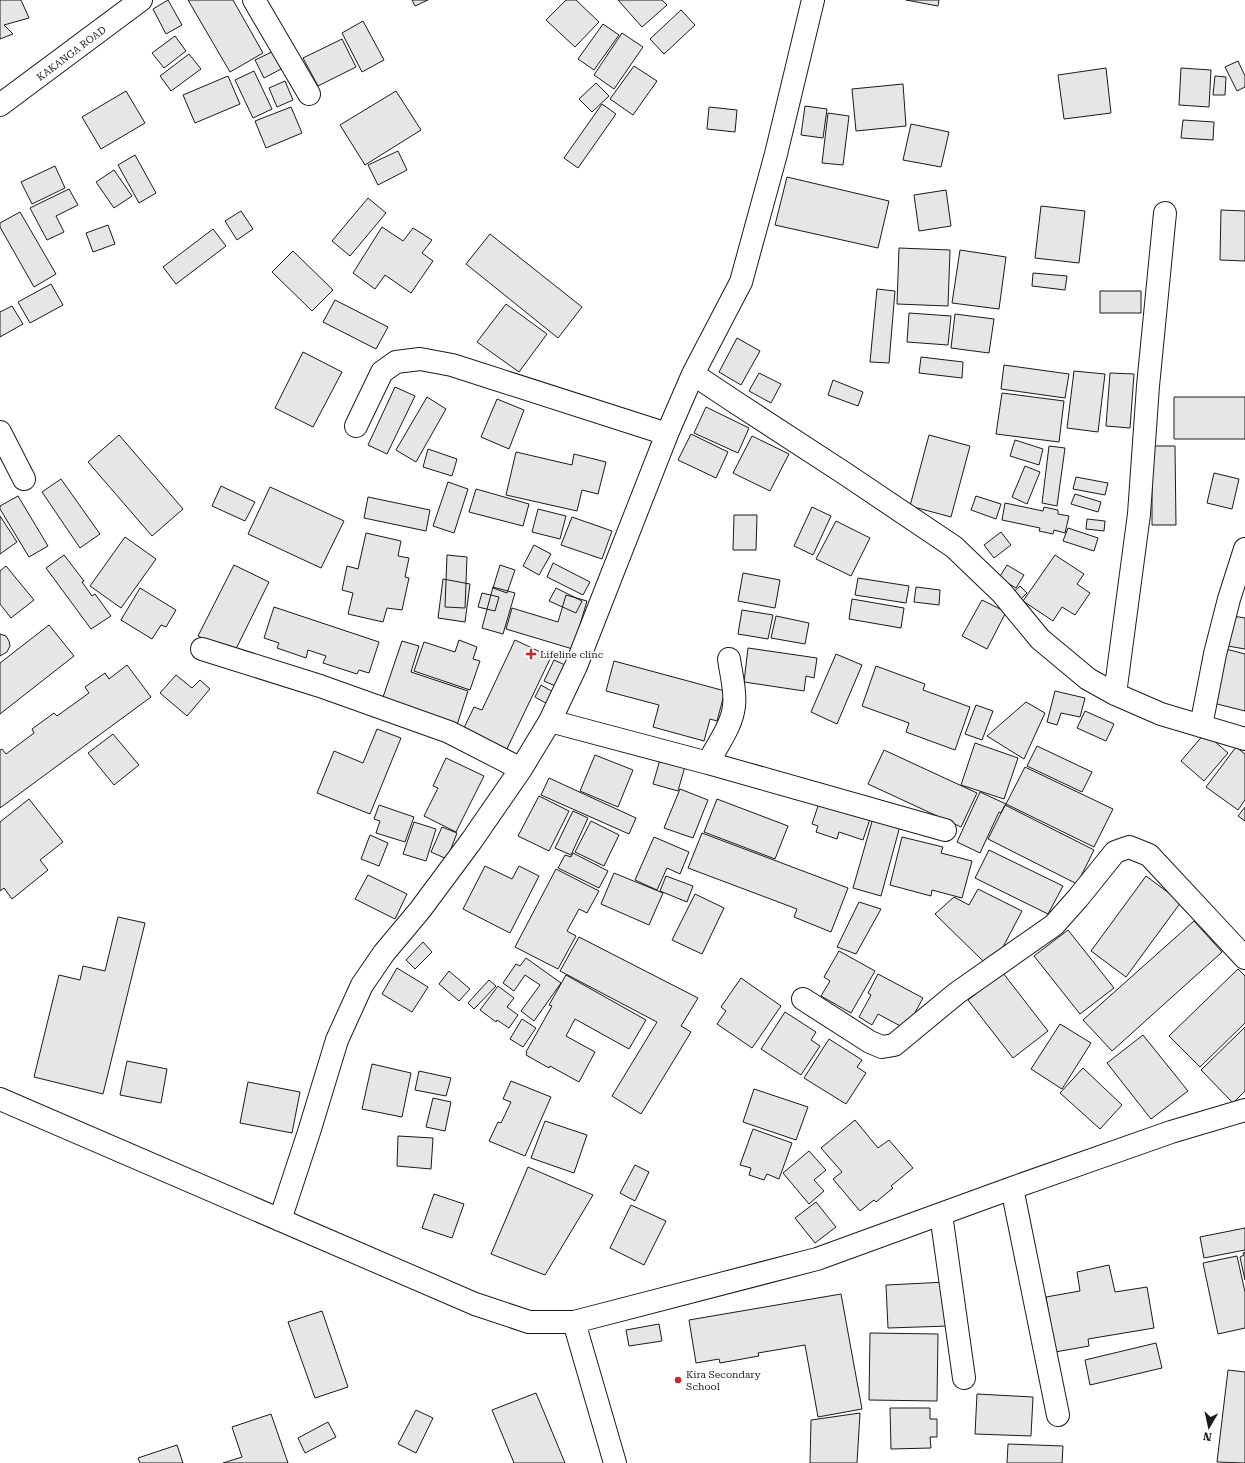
<svg xmlns="http://www.w3.org/2000/svg" width="1245" height="1463" viewBox="0 0 1245 1463" font-family="'Roboto Serif',serif">
<rect width="100%" height="100%" fill="#fff"/>
<path fill="#e6e6e6" stroke="#1a1a1a" d="M0,0H21L29,18L4,25L13,34L0,39Z
M168,0L182,25L166,34L153,9Z
M188,0H233L263,53L230,72Z
M412,0H428L415,6Z
M566,0H576L599,22L575,47L546,20Z
M618,0H662L667,5L642,27Z
M906,0H939L938,6Z
M681,10L695,25L664,54L650,39Z
M363,21L384,60L362,72L342,33Z
M603,24L619,35L594,70L578,59Z
M622,33L643,47L614,89L594,75Z
M175,36L186,51L164,68L152,53Z
M342,39L356,67L318,86L303,58Z
M276,50L285,67L264,78L255,60Z
M189,54L201,69L171,91L160,76Z
M1238,61L1245,76V87L1237,91L1225,67Z
M634,66L657,81L633,115L610,99Z
M1106,68L1111,113L1064,119L1058,75Z
M1181,68L1211,70L1209,107L1179,105Z
M254,71L272,109L253,118L235,80Z
M228,76L240,104L195,123L183,95Z
M1215,76L1226,77L1225,95H1213Z
M285,81L293,100L277,107L269,88Z
M596,83L609,96L592,112L579,99Z
M903,84L906,126L856,131L852,89Z
M126,91L145,123L101,149L82,117Z
M396,91L421,130L365,165L340,125Z
M602,104L616,114L578,168L564,158Z
M805,106L827,109L823,138L801,135Z
M291,107L302,133L266,148L255,121Z
M709,107L737,110L735,132L707,129Z
M828,113L849,116L843,165L822,163Z
M1183,120L1214,122L1213,140L1181,138Z
M911,124L949,132L941,167L903,160Z
M398,151L407,170L378,185L368,165Z
M135,155L156,193L139,203L118,165Z
M55,166L65,188L32,204L21,182Z
M114,170L132,196L114,208L96,182Z
M787,177L889,201L878,248L775,225Z
M69,189L78,205L56,216L64,232L47,240L30,208Z
M946,190L951,226L919,231L914,195Z
M368,198L386,213L350,256L332,241Z
M1041,206L1085,211L1079,263L1035,258Z
M1221,210L1245,211V261L1220,260Z
M241,211L253,229L237,240L225,221Z
M20,212L56,274L34,287L0,227V223Z
M108,225L115,244L93,252L86,233Z
M382,227L403,241L413,228L432,240L422,253L433,261L411,293L385,275L375,289L353,273Z
M213,229L226,246L176,284L163,267Z
M490,234L582,307L558,338L466,264Z
M899,248L950,250L948,306L897,304Z
M960,250L1006,257L999,309L952,303Z
M293,251L333,290L312,311L272,272Z
M1033,273L1067,276L1065,290L1032,286Z
M51,284L63,305L30,323L18,302Z
M877,289L895,291L889,363L870,362Z
M1100,291H1141V313H1100Z
M335,300L388,327L376,349L323,322Z
M506,304L547,334L519,372L477,342Z
M12,306L23,324L0,337V312Z
M909,313L951,316L948,345L907,342Z
M955,314L994,319L989,353L951,348Z
M737,338L760,351L741,385L719,372Z
M303,352L342,372L313,427L275,408Z
M921,357L963,362L962,378L919,373Z
M1004,365L1069,374L1065,398L1001,389Z
M1074,371L1105,374L1098,432L1067,428Z
M759,373L781,384L771,403L749,391Z
M1110,373L1134,374L1130,428L1106,426Z
M833,380L863,392L858,406L828,395Z
M395,387L415,396L387,454L368,445Z
M1002,393L1064,401L1059,442L996,434Z
M427,397L446,409L416,462L396,450Z
M1174,397H1245V439H1174Z
M497,399L524,410L509,449L481,437Z
M706,407L749,428L738,453L694,433Z
M691,434L728,452L716,478L678,460Z
M119,435L183,509L152,536L88,462Z
M929,435L970,446L951,517L910,506Z
M752,436L789,454L770,491L733,473Z
M1015,440L1043,449L1039,465L1010,456Z
M1049,446L1065,448L1057,506L1042,503Z
M1152,446H1175L1176,525H1152Z
M428,449L457,459L452,476L423,467Z
M516,452L572,465L574,454L606,462L598,494L582,490L577,511L506,495Z
M1025,466L1040,472L1027,504L1012,497Z
M1214,473L1239,479L1232,509L1207,503Z
M1076,477L1108,483L1105,495L1073,489Z
M61,479L100,534L80,548L42,492Z
M448,482L468,489L454,533L433,526Z
M221,486L255,502L245,521L212,506Z
M270,487L344,521L321,568L248,534Z
M476,489L529,504L523,526L469,512Z
M1075,494L1101,502L1098,512L1071,504Z
M18,496L48,546L29,557L0,509V506Z
M976,496L1001,504L996,519L971,510Z
M368,497L430,510L426,531L364,518Z
M1005,503L1043,511L1044,507L1058,510V514L1069,516L1065,533L1054,530L1053,534L1039,531L1040,528L1002,520Z
M812,507L831,516L813,555L794,546Z
M538,509L566,516L560,539L532,532Z
M734,515H757L756,550H733Z
M0,516L17,542L0,554Z
M572,517L612,531L602,559L561,545Z
M1087,519L1105,521L1104,531L1086,529Z
M836,521L870,538L851,576L816,559Z
M1068,528L1098,538L1094,551L1063,541Z
M1001,532L1011,545L994,558L984,545Z
M366,533L401,541L398,556L409,558L405,577L409,578L402,610L387,608L383,622L348,614L353,593L342,590L347,566L358,569Z
M125,537L156,559L121,608L90,586Z
M534,545L551,554L539,575L523,566Z
M64,555L84,581L82,582L92,596L95,594L111,616L91,629L46,568Z
M447,555L467,557L465,608L445,607Z
M1055,555L1084,574L1077,584L1090,593L1075,615L1062,607L1053,621L1023,601Z
M553,563L590,582L583,595L547,577Z
M234,565L269,582L234,653L198,636Z
M500,565L515,570L507,593L493,588Z
M1007,565L1024,575L1016,588L999,578Z
M6,566L34,600L11,618L0,604V571Z
M743,573L780,580L775,608L738,601Z
M858,578L909,586L906,603L855,595Z
M443,579L470,584L465,622L438,618Z
M1020,586L1027,593L1019,601L1012,593Z
M493,587L515,593L503,634L482,628Z
M916,587L940,590L939,605L914,602Z
M140,588L176,610L166,627L161,625L152,639L121,620Z
M556,588L582,601L576,613L549,601Z
M482,593L499,597L495,611L478,607Z
M566,595L587,601L579,628L583,629L576,650L506,629L512,608L558,622Z
M852,599L904,608L901,628L849,619Z
M982,600L1006,612L987,649L962,636Z
M274,607L379,642L369,673L359,670L357,674L323,663L326,656L308,650L306,658L277,648L279,643L264,638Z
M742,610L773,615L768,639L738,634Z
M1227,615L1245,618V649L1222,645Z
M776,616L809,623L805,644L771,638Z
M49,625L74,656L0,714V663Z
M0,634L6,636L9,641L10,646L7,652L0,656Z
M459,640L477,647L473,659L480,661L470,690L414,671L424,642L455,652Z
M515,640L551,657L505,753L462,732L474,707L482,710Z
M402,641L419,646L411,672L468,691L456,728L381,703Z
M748,648L817,658L814,678L806,676L804,691L744,682Z
M1226,649L1245,654V711L1213,703Z
M836,654L862,665L837,724L811,712Z
M554,660L572,668L562,689L544,681Z
M614,661L725,691L717,721L710,719L704,741L653,727L659,705L606,691Z
M127,665L151,697L0,808V750L2,749L6,754L34,733L32,729L54,713L57,716L89,693L85,687L105,673L109,679Z
M876,666L925,684L923,690L970,707L955,750L906,732L909,723L862,706Z
M176,675L192,688L200,680L210,689L187,716L160,693Z
M541,685L555,693L549,705L535,697Z
M1055,691L1085,698L1080,717L1061,713L1057,725L1047,722Z
M1026,702L1045,713L1024,759L987,736Z
M976,705L993,711L982,740L965,734Z
M1085,711L1114,724L1106,741L1077,728Z
M377,729L401,738L370,814L317,793L334,751L363,763Z
M1205,733L1228,753L1204,781L1181,761Z
M113,734L139,765L114,785L88,753Z
M975,743L1018,758L1004,799L961,785Z
M1037,746L1092,772L1082,792L1027,766Z
M1236,747L1245,754V800L1238,810L1206,787Z
M884,750L977,793L961,827L868,784Z
M595,755L633,770L618,807L580,791Z
M661,756L686,763L678,791L653,784Z
M446,758L484,776L456,832L424,816L438,788L433,786Z
M1025,767L1113,809L1094,847L1006,804Z
M549,778L636,818L629,834L541,795Z
M680,789L708,800L693,838L664,828Z
M980,792L1006,804L1001,813L999,812L980,853L957,842Z
M539,796L569,811L549,851L518,836Z
M29,799L63,842L40,860L48,870L12,899L4,888L0,891V822Z
M717,799L788,826L775,859L704,832Z
M819,803L870,819L863,840L839,832L837,839L816,832L818,826L812,824Z
M379,805L414,817L405,842L376,833L380,821L374,819Z
M1005,805L1094,850L1077,884L988,839Z
M1245,807V821L1238,816Z
M573,811L588,818L571,855L555,848Z
M873,818L900,826L881,896L853,888Z
M591,821L619,835L604,866L575,852Z
M414,822L436,829L426,861L403,854Z
M442,827L457,833L447,859L431,852Z
M702,833L848,888L831,932L794,917L797,909L688,868Z
M370,835L388,843L379,866L361,859Z
M654,837L689,852L680,874L667,868L657,890L635,880Z
M902,837L943,847L941,853L972,861L962,898L932,890L931,896L890,885Z
M989,850L1063,886L1048,914L975,878Z
M573,853L608,871L599,888L558,868L565,855L571,857Z
M485,866L512,879L519,866L539,876L510,933L463,909Z
M556,869L599,891L587,913L579,909L567,931L576,936L558,969L515,947Z
M614,873L663,893L649,925L601,904Z
M368,875L407,894L395,919L355,899Z
M666,876L693,886L687,902L660,891Z
M1146,876L1181,902L1126,977L1091,951Z
M978,889L1022,911L1003,947L983,961L935,914L954,897L969,905Z
M695,894L724,908L702,954L672,940Z
M859,902L881,909L856,954L837,947Z
M118,917L145,923L103,1094L34,1077L59,975L80,980L83,966L105,971Z
M1194,921L1222,952L1112,1051L1083,1020Z
M1068,930L1114,988L1080,1014L1034,956Z
M579,937L698,998L681,1026L691,1032L641,1114L612,1096L657,1022L560,971Z
M423,942L432,952L415,969L406,960Z
M839,951L875,971L851,1013L821,996L830,981L824,977Z
M526,958L561,983L534,1021L521,1011L540,985L525,975L514,991L503,983L516,964L520,966Z
M397,968L428,987L412,1012L382,994Z
M1238,969L1245,976V1023L1200,1067L1169,1036Z
M449,971L470,989L459,1001L439,984Z
M1003,973L1048,1031L1013,1058L968,1000Z
M878,974L923,998L906,1029L878,1014L872,1025L859,1017L871,995L868,993Z
M566,975L646,1020L629,1049L575,1019L566,1036L595,1052L579,1082L550,1066L549,1068L526,1055L527,1053L526,1052L552,1006L549,1005Z
M741,978L781,1006L752,1048L717,1024L726,1011L721,1007Z
M489,980L496,986L474,1009L468,1003Z
M498,986L514,998L507,1007L518,1015L509,1028L497,1020L496,1022L480,1010Z
M785,1012L816,1032L811,1040L820,1046L801,1075L761,1049Z
M522,1019L536,1028L523,1047L510,1039Z
M1060,1024L1091,1043L1062,1089L1031,1069Z
M1245,1027V1091L1233,1103L1201,1070Z
M1143,1035L1188,1091L1151,1119L1107,1063Z
M829,1039L862,1060L857,1067L866,1073L846,1104L804,1078Z
M127,1061L167,1069L161,1103L120,1095Z
M372,1064L411,1073L402,1117L362,1109Z
M1083,1068L1122,1105L1100,1129L1060,1093Z
M419,1071L451,1078L446,1096L415,1090Z
M511,1081L551,1097L525,1156L489,1141L498,1122L501,1123L511,1102L503,1099Z
M248,1082L300,1092L292,1133L240,1123Z
M754,1089L808,1107L796,1140L743,1122Z
M433,1098L451,1102L445,1131L426,1127Z
M855,1120L878,1148L889,1140L913,1168L891,1186L893,1188L876,1202L874,1200L860,1211L833,1179L842,1172L821,1148Z
M545,1121L587,1135L574,1173L531,1158Z
M753,1129L792,1143L779,1179L767,1174L764,1180L749,1175L751,1168L740,1165Z
M398,1136L433,1138L431,1169L397,1166Z
M809,1151L826,1170L814,1180L824,1191L809,1204L783,1173Z
M635,1165L649,1172L635,1201L620,1193Z
M528,1167L593,1195L545,1275L491,1254Z
M434,1194L464,1204L452,1238L422,1228Z
M816,1202L836,1227L815,1243L795,1218Z
M631,1205L666,1221L644,1265L610,1248Z
M1245,1228V1250L1204,1258L1200,1237Z
M1245,1252V1280L1240,1257L1244,1255L1243,1253Z
M1237,1256L1245,1292V1328L1218,1334L1203,1263Z
M1109,1265L1115,1292L1147,1287L1154,1328L1088,1339L1089,1346L1055,1352L1046,1297L1080,1291L1077,1272Z
M947,1282L949,1326L888,1328L886,1285Z
M841,1294L862,1409L818,1417L805,1345L758,1353L759,1356L720,1363L719,1359L696,1363L689,1320Z
M322,1311L348,1387L315,1398L288,1322Z
M659,1324L662,1341L629,1346L626,1330Z
M870,1333L938,1334L937,1401L869,1400Z
M1156,1343L1162,1368L1090,1385L1085,1360Z
M1228,1370L1245,1372V1463L1217,1462Z
M536,1393L565,1463H514L492,1410Z
M977,1394L1033,1397L1031,1436L975,1434Z
M890,1408H930V1419H937V1437H930L931,1448L891,1449Z
M416,1410L433,1418L416,1453L398,1444Z
M860,1413L857,1463H810L811,1420Z
M271,1414L288,1463H223L242,1457L232,1427Z
M328,1422L336,1437L305,1453L298,1438Z
M1008,1444L1063,1446L1062,1463H1007Z
M177,1445L183,1463H140L138,1458Z"/>
<g fill="none" stroke-linecap="round" stroke-linejoin="round">
<g stroke="#1a1a1a" stroke-width="24">
<path id="minor" d="M254,0L309,94
M0,105L141,0
M693,374L735,402L844,473L954,547L1002,593L1040,639L1088,679L1115,694L1161,714L1245,739
M356,426L382,372L396,362L420,359L452,365L667,434
M0,432L24,479
M202,649L320,686L449,732L521,769
M1115,694L1139,514L1148,386L1165,213
M550,721L708,763C717,745 732,726 734,706C736,691 731,674 729,659
M1201,726L1215,654L1229,599L1245,549
M708,763L945,830
M803,999L870,1042L882,1047L894,1045L957,993L1054,925L1078,898L1115,852L1129,847L1149,855L1245,958
M0,1099L475,1304L529,1322H574L817,1259L1012,1188L1171,1132L1245,1110
M1012,1188L1058,1415
M941,1214L964,1378
M280,1220L309,1132L337,1040L362,985L384,953L420,910L472,840L521,769L550,721L576,666L667,434L693,374L741,282L776,154L813,0
M574,1322L615,1463"/>
</g>
<use href="#minor" stroke="#fff" stroke-width="22"/>
</g>
<g fill="#c62828" stroke="#fff" stroke-width="1.5">
<path d="M529 648h4v4h4v4h-4v4h-4v-4h-4v-4h4z"/>
<circle cx="678" cy="1380" r="4"/>
</g>
<g text-anchor="middle" stroke-width="3" stroke-linejoin="round" paint-order="stroke">
<g font-size="10" fill="#1a1a1a" stroke="#fff">
<text transform="translate(71 53) rotate(-37)" y="4">KAKANGA ROAD</text>
</g>
<g font-size="10" fill="#1a1a1a" stroke="#fff" text-anchor="start">
<text x="540" y="658">Lifeline clinc</text>
<text x="686" y="1378">Kira Secondary<tspan x="686" dy="12">School</tspan></text>
</g>
</g>
<g transform="translate(1209 1427) rotate(189)" stroke="#ffffff" stroke-width="3" paint-order="stroke">
<path d="M0-3L7 15L0 10L-7 15Z" fill="#1a1a1a"/>
<text y="-6" font-size="11" font-weight="bold" text-anchor="middle" fill="#1a1a1a">N</text>
</g>
</svg>
